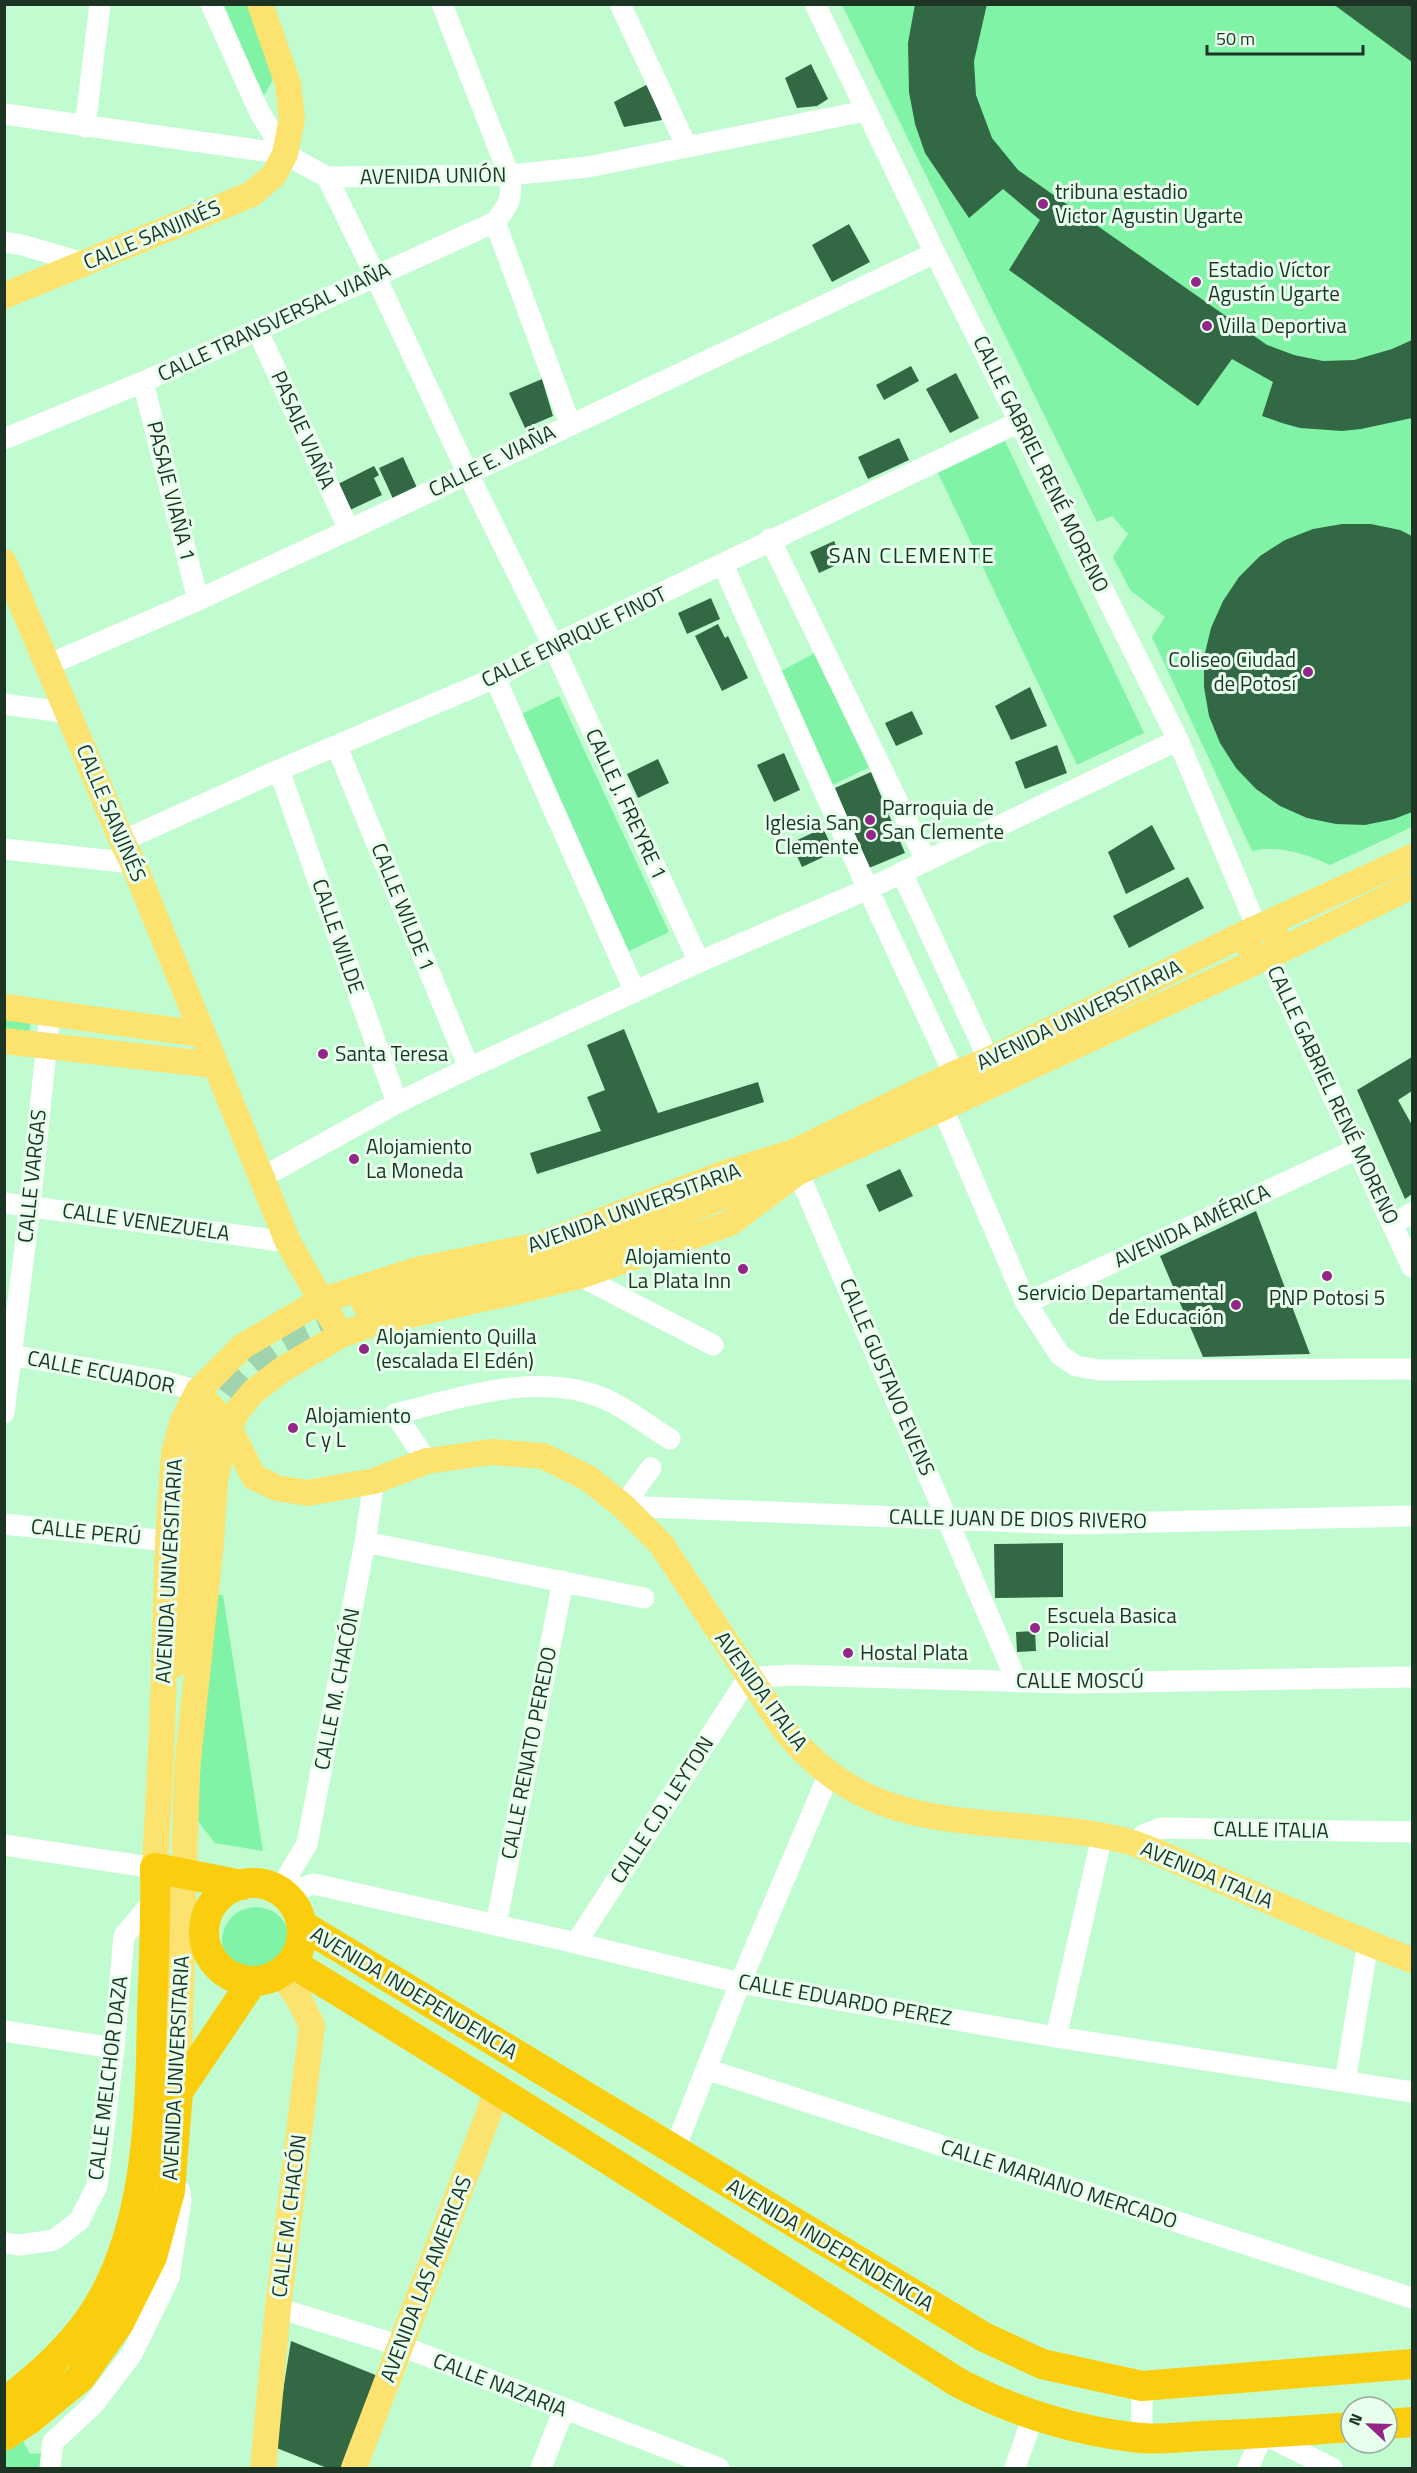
<svg xmlns="http://www.w3.org/2000/svg" width="1417" height="2473" viewBox="0 0 1417 2473" font-family="'Titillium Web',sans-serif">
<rect width="100%" height="100%" fill="#c1fcd0"/>
<path fill="#81f3a7" d="M224,5H249L273,79L263,98Z
M842,5H1412V827L1330,865C1305,854 1280,845 1252,851L1152,637L1165,617L1130,590L1113,557L1128,534L1112,516L1097,522Z
M1005,441L1144,733L1077,765L938,473Z
M817,652L872,766L831,786L779,672Z
M559,696L669,932L629,951L519,715Z
M5,1014L31,1018L29,1035L5,1032Z
M212,1594L223,1595L263,1851L215,1843L197,1820Z
M222 1941a34 34 0 1 1 68 0a34 34 0 1 1-68 0Z
M23,2441L30,2454L45,2453L42,2468H5V2452Z"/>
<path fill="#326944" d="M915,4H987L974,61L976,95L992,138L1018,170L1267,345L1294,355L1323,361L1354,360L1392,349L1412,340V418L1361,429L1342,431L1300,428L1282,423L1262,416L1273,382L1232,359L1198,406L1009,270L1040,220L1003,189L969,218L925,153L915,124L909,92L908,43Z
M1333,4H1412V62Z
M811,64L828,99L817,106L797,108L785,78Z
M648,84L662,120L624,127L614,102Z
M849,224L870,262L832,282L812,245Z
M911,366L919,381L884,400L876,385Z
M956,373L979,418L950,433L926,389Z
M542,379L553,416L525,428L509,393Z
M899,438L909,460L868,479L858,457Z
M403,457L418,490L394,501L379,468Z
M374,466L379,475L374,478L382,495L350,510L338,484Z
M1342,524H1371L1400,530L1412,536V812L1394,819L1365,825L1336,824L1307,818L1280,806L1256,789L1236,768L1220,743L1209,716L1204,687V657L1211,628L1223,601L1239,577L1260,556L1285,540L1313,529Z
M834,541L843,562L819,573L810,552Z
M711,598L720,619L687,634L678,613Z
M718,624L725,638L728,636L748,678L722,691L695,636Z
M1030,687L1047,726L1011,740L995,706Z
M912,711L923,734L896,746L885,723Z
M1057,745L1067,773L1025,789L1015,762Z
M784,753L800,790L774,802L757,765Z
M658,759L669,783L638,798L627,774Z
M871,772L905,853L869,868L835,788Z
M1152,825L1175,869L1126,894L1108,852Z
M823,828L834,852L802,867L791,843Z
M1188,877L1204,908L1129,948L1113,916Z
M624,1029L658,1113L758,1082L764,1102L537,1174L530,1153L601,1131L587,1097L605,1090L587,1045Z
M1412,1057V1091L1398,1100L1412,1125V1194L1405,1199L1357,1090Z
M900,1169L913,1196L879,1212L866,1185Z
M1256,1211L1310,1354L1203,1357L1160,1256Z
M1063,1543V1597L995,1598L994,1544Z
M1035,1631L1036,1651L1017,1652L1016,1632Z
M291,2341L378,2376L341,2468H327L274,2447Z"/>
<g fill="none" stroke-linecap="round" stroke-linejoin="round">
<path stroke="#a0d4ae" stroke-width="26" stroke-dasharray="26 13" stroke-linecap="butt" d="M204,1426C223,1396 245,1365 275,1346C303,1328 335,1317 365,1305"/>
<path stroke="#fff" stroke-width="21" d="M211,4L260,113L285,154
M620,4L687,147
M815,4L935,253L1178,740L1257,928
M4,114L285,154L327,177L509,175L588,167L865,111
M85,127L100,4
M327,177L375,275L468,474L553,645L699,962
M495,222L570,424
M4,242L22,245L84,263
M257,329L349,530
M143,382L198,600
M4,439L143,382L495,222C509,205 514,197 509,175L442,4
M770,539L926,860
M723,565L868,889L961,1089
M48,665L198,600L349,530L935,253
M495,678L635,992
M4,704L69,713
M337,747L469,1068
M279,770L397,1103
M122,841L279,770L495,678L553,645L1021,421
M4,849L133,863
M902,873L995,1073
M1268,956L1412,1267
M936,1093L1026,1303L1060,1355L1076,1366L1099,1370L1412,1369
M798,1172L1017,1682
M261,1178L397,1103L469,1068L699,962L868,889L1178,740
M4,1203L288,1242
M1392,1224L1412,1213
M580,1276L713,1345
M1026,1303L1357,1149
M4,1354L163,1381L198,1391
M4,1413L30,1206L50,1013
M427,1461L395,1414C461,1398 536,1371 603,1398C625,1407 649,1426 670,1439
M623,1506L1071,1524L1412,1516
M623,1506L651,1468
M4,1524L168,1541
M365,1542L644,1598
M1135,1844L1143,1835L1161,1828L1412,1832
M4,1845L155,1868
M279,1890L307,1844L365,1542L374,1481
M285,1893L314,1884L576,1943L740,1983L1056,2037L1412,2092
M496,1925L563,1581
M576,1943L748,1678L791,1675L1073,1683L1412,1677
M4,2031L114,2048
M1056,2037L1102,1836
M706,2069L1412,2298
M1345,2082L1368,1943
M674,2151L740,1983L829,1774
M4,2243L21,2245L54,2240L79,2221L97,2186L114,2048L124,1936L156,1898
M278,2308L401,2346L719,2468
M1142,2386V2438
M50,2468L53,2442L93,2405L132,2354L169,2278L181,2201L180,2191
M541,2468L564,2409
M1015,2468L1033,2416
M1248,2468L1263,2434L1332,2468"/>
<path stroke="#fce26e" stroke-width="26" d="M4,296L252,194L274,175L285,154L292,119L288,84L260,4
M4,562L122,841L133,863L288,1242L341,1335
M1259,927L1412,857
M1273,954L1412,886
M4,1007L202,1034
M4,1041L215,1065
M365,1305L556,1262L731,1193L777,1179
M198,1391L229,1428L254,1477L277,1488L308,1493L374,1481L427,1461L491,1452L543,1456L588,1478L623,1506L661,1544L785,1730C860,1823 943,1818 1051,1829C1079,1832 1109,1835 1136,1844C1163,1854 1189,1867 1215,1878C1281,1906 1346,1935 1412,1960
M176,1664L183,1629L204,1426
M207,1949L155,1868L162,1732L168,1541L174,1453L183,1421L198,1391L243,1346L320,1301L417,1270L539,1245L723,1174L794,1152L954,1074L989,1060L1254,929
M178,2092L187,1769L211,1543L215,1482L224,1438L238,1410L253,1392L283,1369L341,1335L377,1322L523,1290L580,1276L730,1223L798,1172L942,1108L1268,956C1287,945 1274,921 1254,929L1247,942L1254,955L1264,957
M263,2468L278,2308L312,2026L300,2001L281,1973
M354,2468L498,2089"/>
<path stroke="#face0e" stroke-width="30" d="M204 1932a49 49 0 1 1 98 0a49 49 0 1 1-98 0Z
M302,1925L984,2337L1042,2364L1142,2386L1412,2364
M292,1963C516,2099 736,2241 957,2382C1016,2413 1074,2431 1140,2438C1160,2440 1181,2437 1200,2436C1250,2434 1301,2431 1351,2427
M4,2403C36,2378 68,2351 91,2317C149,2232 150,2113 152,2014C154,1965 156,1917 155,1868L242,1885
M1387,2424L1412,2422
M4,2436L30,2419L80,2378L119,2323L152,2257L170,2191L178,2092L252,1982"/>
</g>
<g fill="#932687" stroke="#e8ffed" stroke-width="2">
<circle cx="1043" cy="204" r="6"/>
<circle cx="1196" cy="282" r="6"/>
<circle cx="1207" cy="326" r="6"/>
<circle cx="1308" cy="672" r="6"/>
<circle cx="870" cy="820" r="6"/>
<circle cx="871" cy="835" r="6"/>
<circle cx="323" cy="1054" r="6"/>
<circle cx="354" cy="1159" r="6"/>
<circle cx="743" cy="1269" r="6"/>
<circle cx="1327" cy="1276" r="6"/>
<circle cx="1236" cy="1305" r="6"/>
<circle cx="364" cy="1349" r="6"/>
<circle cx="293" cy="1428" r="6"/>
<circle cx="1035" cy="1628" r="6"/>
<circle cx="848" cy="1653" r="6"/>
</g>
<g text-anchor="middle" stroke-width="6" stroke-linejoin="round" paint-order="stroke">
<g font-size="21" fill="#1d3424" stroke="#e8ffed">
<text transform="translate(433 176) rotate(-1)" y="7">AVENIDA UNIÓN</text>
<text transform="translate(152 235) rotate(-23)" y="7">CALLE SANJINÉS</text>
<text transform="translate(274 322) rotate(-25)" y="7">CALLE TRANSVERSAL VIAÑA</text>
<text transform="translate(303 430) rotate(66)" y="7">PASAJE VIAÑA</text>
<text transform="translate(492 461) rotate(-26)" y="7">CALLE E. VIAÑA</text>
<text transform="translate(1041 464) rotate(64)" y="7">CALLE GABRIEL RENÉ MORENO</text>
<text transform="translate(171 491) rotate(76)" y="7">PASAJE VIAÑA 1</text>
<text transform="translate(574 637) rotate(-26)" y="7">CALLE ENRIQUE FINOT</text>
<text transform="translate(626 804) rotate(65)" y="7">CALLE J. FREYRE 1</text>
<text transform="translate(111 813) rotate(67)" y="7">CALLE SANJINÉS</text>
<text transform="translate(403 907) rotate(68)" y="7">CALLE WILDE 1</text>
<text transform="translate(338 936) rotate(71)" y="7">CALLE WILDE</text>
<text transform="translate(1079 1015) rotate(-26)" y="7">AVENIDA UNIVERSITARIA</text>
<text transform="translate(1333 1095) rotate(65)" y="7">CALLE GABRIEL RENÉ MORENO</text>
<text transform="translate(32 1176) rotate(-84)" y="7">CALLE VARGAS</text>
<text transform="translate(634 1208) rotate(-20)" y="7">AVENIDA UNIVERSITARIA</text>
<text transform="translate(146 1222) rotate(8)" y="7">CALLE VENEZUELA</text>
<text transform="translate(1192 1226) rotate(-25)" y="7">AVENIDA AMÉRICA</text>
<text transform="translate(101 1372) rotate(11)" y="7">CALLE ECUADOR</text>
<text transform="translate(887 1377) rotate(67)" y="7">CALLE GUSTAVO EVENS</text>
<text transform="translate(1018 1519) rotate(1)" y="7">CALLE JUAN DE DIOS RIVERO</text>
<text transform="translate(86 1532) rotate(6)" y="7">CALLE PERÚ</text>
<text transform="translate(169 1571) rotate(-87)" y="7">AVENIDA UNIVERSITARIA</text>
<text x="1080" y="1688">CALLE MOSCÚ</text>
<text transform="translate(337 1689) rotate(-79)" y="7">CALLE M. CHACÓN</text>
<text transform="translate(761 1691) rotate(54)" y="7">AVENIDA ITALIA</text>
<text transform="translate(529 1753) rotate(-79)" y="7">CALLE RENATO PEREDO</text>
<text transform="translate(662 1810) rotate(-57)" y="7">CALLE C.D. LEYTON</text>
<text transform="translate(1271 1830) rotate(1)" y="7">CALLE ITALIA</text>
<text transform="translate(1207 1875) rotate(23)" y="7">AVENIDA ITALIA</text>
<text transform="translate(414 1993) rotate(31)" y="7">AVENIDA INDEPENDENCIA</text>
<text transform="translate(845 2000) rotate(10)" y="7">CALLE EDUARDO PEREZ</text>
<text transform="translate(176 2068) rotate(-87)" y="7">AVENIDA UNIVERSITARIA</text>
<text transform="translate(108 2078) rotate(-83)" y="7">CALLE MELCHOR DAZA</text>
<text transform="translate(1059 2184) rotate(18)" y="7">CALLE MARIANO MERCADO</text>
<text transform="translate(289 2216) rotate(-83)" y="7">CALLE M. CHACÓN</text>
<text transform="translate(830 2245) rotate(31)" y="7">AVENIDA INDEPENDENCIA</text>
<text transform="translate(426 2279) rotate(-69)" y="7">AVENIDA LAS AMERICAS</text>
<text transform="translate(500 2385) rotate(21)" y="7">CALLE NAZARIA</text>
</g>
<g font-size="21" fill="#1d3424" stroke="#e8ffed" text-anchor="start">
<text x="1055" y="199">tribuna estadio<tspan x="1055" dy="24">Victor Agustin Ugarte</tspan></text>
<text x="1208" y="277">Estadio Víctor<tspan x="1208" dy="24">Agustín Ugarte</tspan></text>
<text x="1219" y="333">Villa Deportiva</text>
<text x="1296" y="667" text-anchor="end">Coliseo Ciudad<tspan x="1296" dy="24">de Potosí</tspan></text>
<text x="882" y="815">Parroquia de<tspan x="882" dy="24">San Clemente</tspan></text>
<text x="859" y="830" text-anchor="end">Iglesia San<tspan x="859" dy="24">Clemente</tspan></text>
<text x="335" y="1061">Santa Teresa</text>
<text x="366" y="1154">Alojamiento<tspan x="366" dy="24">La Moneda</tspan></text>
<text x="731" y="1264" text-anchor="end">Alojamiento<tspan x="731" dy="24">La Plata Inn</tspan></text>
<text x="1224" y="1300" text-anchor="end">Servicio Departamental<tspan x="1224" dy="24">de Educación</tspan></text>
<text x="1327" y="1305" text-anchor="middle">PNP Potosi 5</text>
<text x="376" y="1344">Alojamiento Quilla<tspan x="376" dy="24">(escalada El Edén)</tspan></text>
<text x="305" y="1423">Alojamiento<tspan x="305" dy="24">C y L</tspan></text>
<text x="1047" y="1623">Escuela Basica<tspan x="1047" dy="24">Policial</tspan></text>
<text x="860" y="1660">Hostal Plata</text>
</g>
<g font-size="22" letter-spacing="1.5" fill="#0d381e" stroke="#e8ffed">
<text x="912" y="563">SAN CLEMENTE</text>
</g>
</g>
<rect width="1417" height="2473" fill="none" stroke="#1d3424" stroke-width="12"/>
<g transform="translate(1369 2425) rotate(292)"><circle r="28" fill="#e8ffed" stroke="#97ae9d" stroke-width="1.5"/>
<path d="M0-4.5L10 22L0 15L-10 22Z" fill="#932687"/>
<text y="-9" font-size="16" font-weight="bold" text-anchor="middle" fill="#1d3424">N</text>
</g>
<path d="M1207 45v9h156v-9" fill="none" stroke="#1d3424" stroke-width="3"/>
<text x="1216" y="45" font-size="18" fill="#1d3424" stroke="#e8ffed" stroke-width="4.5" paint-order="stroke">50 m</text>
</svg>
